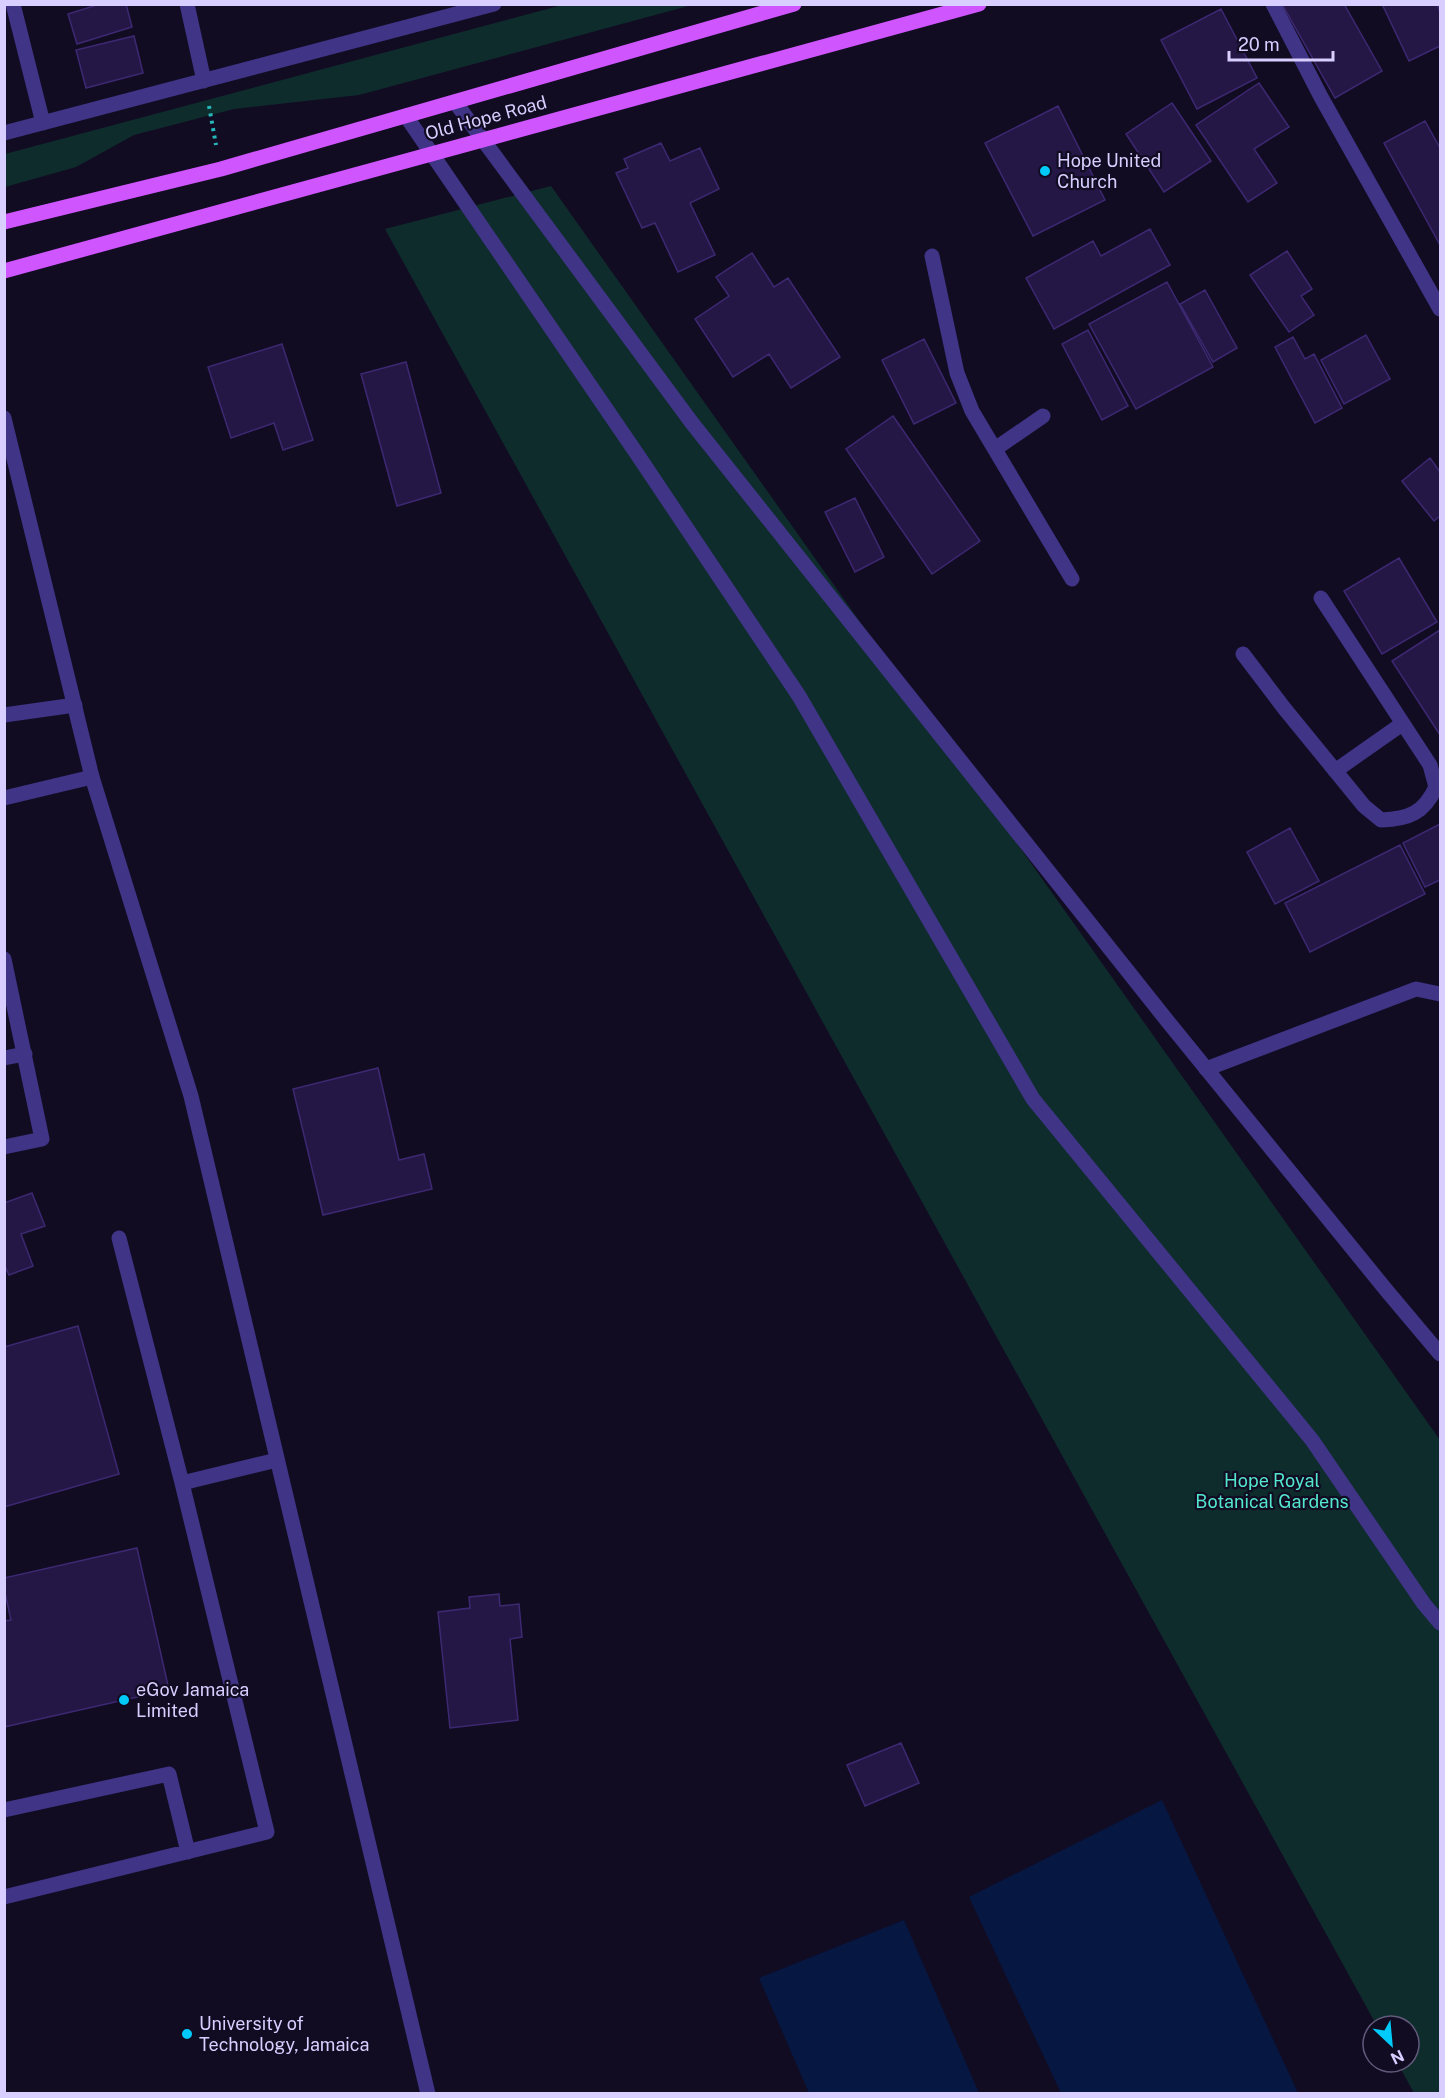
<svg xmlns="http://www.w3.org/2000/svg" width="1445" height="2098" viewBox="0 0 1445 2098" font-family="'Public Sans',sans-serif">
<rect width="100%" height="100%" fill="#120c23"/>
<path fill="#0f2c2d" d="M566,4L692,5L359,95L234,109L134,135L76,167L5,187V154Z
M551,186L1440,1440V2093H1414L1397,2062H1409V2026H1377L385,229Z"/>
<path fill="#061742" d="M1162,1800L1298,2093H1061L969,1897Z
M904,1920L979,2093H809L759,1978Z"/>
<path fill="#251745" stroke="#3d2872" stroke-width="1.5" d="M100,4H126L132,27L77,44L68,14Z
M1282,4H1344L1382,71L1335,98Z
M1382,4H1437L1440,12V46L1409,61Z
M1221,9L1257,78L1197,109L1161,40Z
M134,36L143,73L86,88L76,50Z
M1259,83L1289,127L1254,149L1277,183L1248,202L1196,125Z
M1172,103L1211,161L1164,192L1126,134Z
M1058,106L1105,200L1033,236L985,143Z
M1425,121L1440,148V245L1384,143Z
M661,143L670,161L700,148L719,189L690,203L715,255L678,272L655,223L642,228L616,173L628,168L624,159Z
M1150,229L1170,265L1054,329L1026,278L1093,241L1101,256Z
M1287,251L1312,289L1301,296L1314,315L1289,332L1250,275Z
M752,253L774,287L788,278L840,357L791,388L769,354L733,377L695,319L729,296L716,277Z
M1167,282L1213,367L1136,409L1089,324Z
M1205,290L1237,348L1213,362L1180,304Z
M1088,330L1128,406L1102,420L1062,344Z
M1366,335L1390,379L1344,404L1321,360Z
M1293,337L1305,359L1314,354L1342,408L1315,423L1275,347Z
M924,339L956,403L914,424L882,360Z
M282,344L313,440L283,450L274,423L231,438L208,367Z
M406,362L441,493L397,506L361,374Z
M893,416L980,541L932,574L846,449Z
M1430,458L1440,472V516L1434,521L1402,481Z
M855,498L884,557L855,572L825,512Z
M1399,558L1437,622L1382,654L1344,591Z
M1440,630V735L1392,661Z
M1440,824V880L1425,887L1403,843Z
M1290,828L1319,881L1275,904L1247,852Z
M1400,845L1425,894L1310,952L1285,903Z
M378,1068L399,1160L424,1154L432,1189L323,1215L293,1089Z
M32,1193L45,1226L21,1234L33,1266L9,1275L4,1264V1203Z
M78,1326L119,1474L4,1507V1347Z
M137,1548L169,1690L4,1727V1621L11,1620L4,1588V1578Z
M499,1594L500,1606L519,1604L522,1637L510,1639L518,1720L450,1728L438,1612L470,1608L469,1597Z
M901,1743L919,1783L865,1806L847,1765Z"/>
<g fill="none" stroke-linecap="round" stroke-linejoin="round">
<path stroke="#27b6ba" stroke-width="4" stroke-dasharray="3 4.5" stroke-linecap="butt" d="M209,106L216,145"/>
<path stroke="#3f3485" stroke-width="15" d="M1273,4L1321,97L1440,309
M455,102L692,423L1165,1018L1387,1291L1440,1354
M406,116L637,454L799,696L1033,1099L1312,1440L1424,1604L1440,1623
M932,256L957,373L972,411L1072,579
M995,449L1043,416
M1243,654L1284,708L1364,806L1381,820C1409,819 1424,813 1436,787L1430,765L1321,598
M4,715L75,705
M1335,771L1402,724
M4,798L92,777
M4,959L42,1139L4,1147
M4,1058L25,1054
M182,1483L277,1460
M4,1810L169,1774L188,1852
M4,1897L267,1832L182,1483L119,1238"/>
<path stroke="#3f3485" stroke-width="15" d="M13,4L43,123
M187,4L204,81
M4,133L494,4
M4,418L92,777L191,1096L428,2094
M1206,1069L1416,989L1440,994"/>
<path stroke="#cf55ff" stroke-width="15" d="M4,222L221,169L794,4
M4,271L979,4"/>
</g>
<g fill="#00caf9" stroke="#120c23" stroke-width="2">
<circle cx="1045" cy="171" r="6"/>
<circle cx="124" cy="1700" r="6"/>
<circle cx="187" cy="2034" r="6"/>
</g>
<g text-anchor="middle" stroke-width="4.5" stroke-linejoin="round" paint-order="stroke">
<g font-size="18" fill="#d8ceff" stroke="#120c23">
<text transform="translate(486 118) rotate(-15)" y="6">Old Hope Road</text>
</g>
<g font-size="18" fill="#d8ceff" stroke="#120c23" text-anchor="start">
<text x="1057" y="167">Hope United<tspan x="1057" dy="21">Church</tspan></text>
<text x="136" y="1696">eGov Jamaica<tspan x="136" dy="21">Limited</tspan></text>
<text x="199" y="2030">University of<tspan x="199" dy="21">Technology, Jamaica</tspan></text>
</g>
<g font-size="18" fill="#53e6ce" stroke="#120c23">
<text x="1272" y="1487">Hope Royal<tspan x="1272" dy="21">Botanical Gardens</tspan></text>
</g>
</g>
<rect width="1445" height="2098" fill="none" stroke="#d8ceff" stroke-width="12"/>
<g transform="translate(1391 2044) rotate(154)"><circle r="28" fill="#120c23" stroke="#615a7b" stroke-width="1.5"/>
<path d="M0-4.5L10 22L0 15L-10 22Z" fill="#00caf9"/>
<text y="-9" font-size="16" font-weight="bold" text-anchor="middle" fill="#d8ceff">N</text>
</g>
<path d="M1229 51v9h104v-9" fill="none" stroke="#d8ceff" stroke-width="3"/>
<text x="1238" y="51" font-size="18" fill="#d8ceff" stroke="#120c23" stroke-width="4.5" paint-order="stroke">20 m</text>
</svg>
